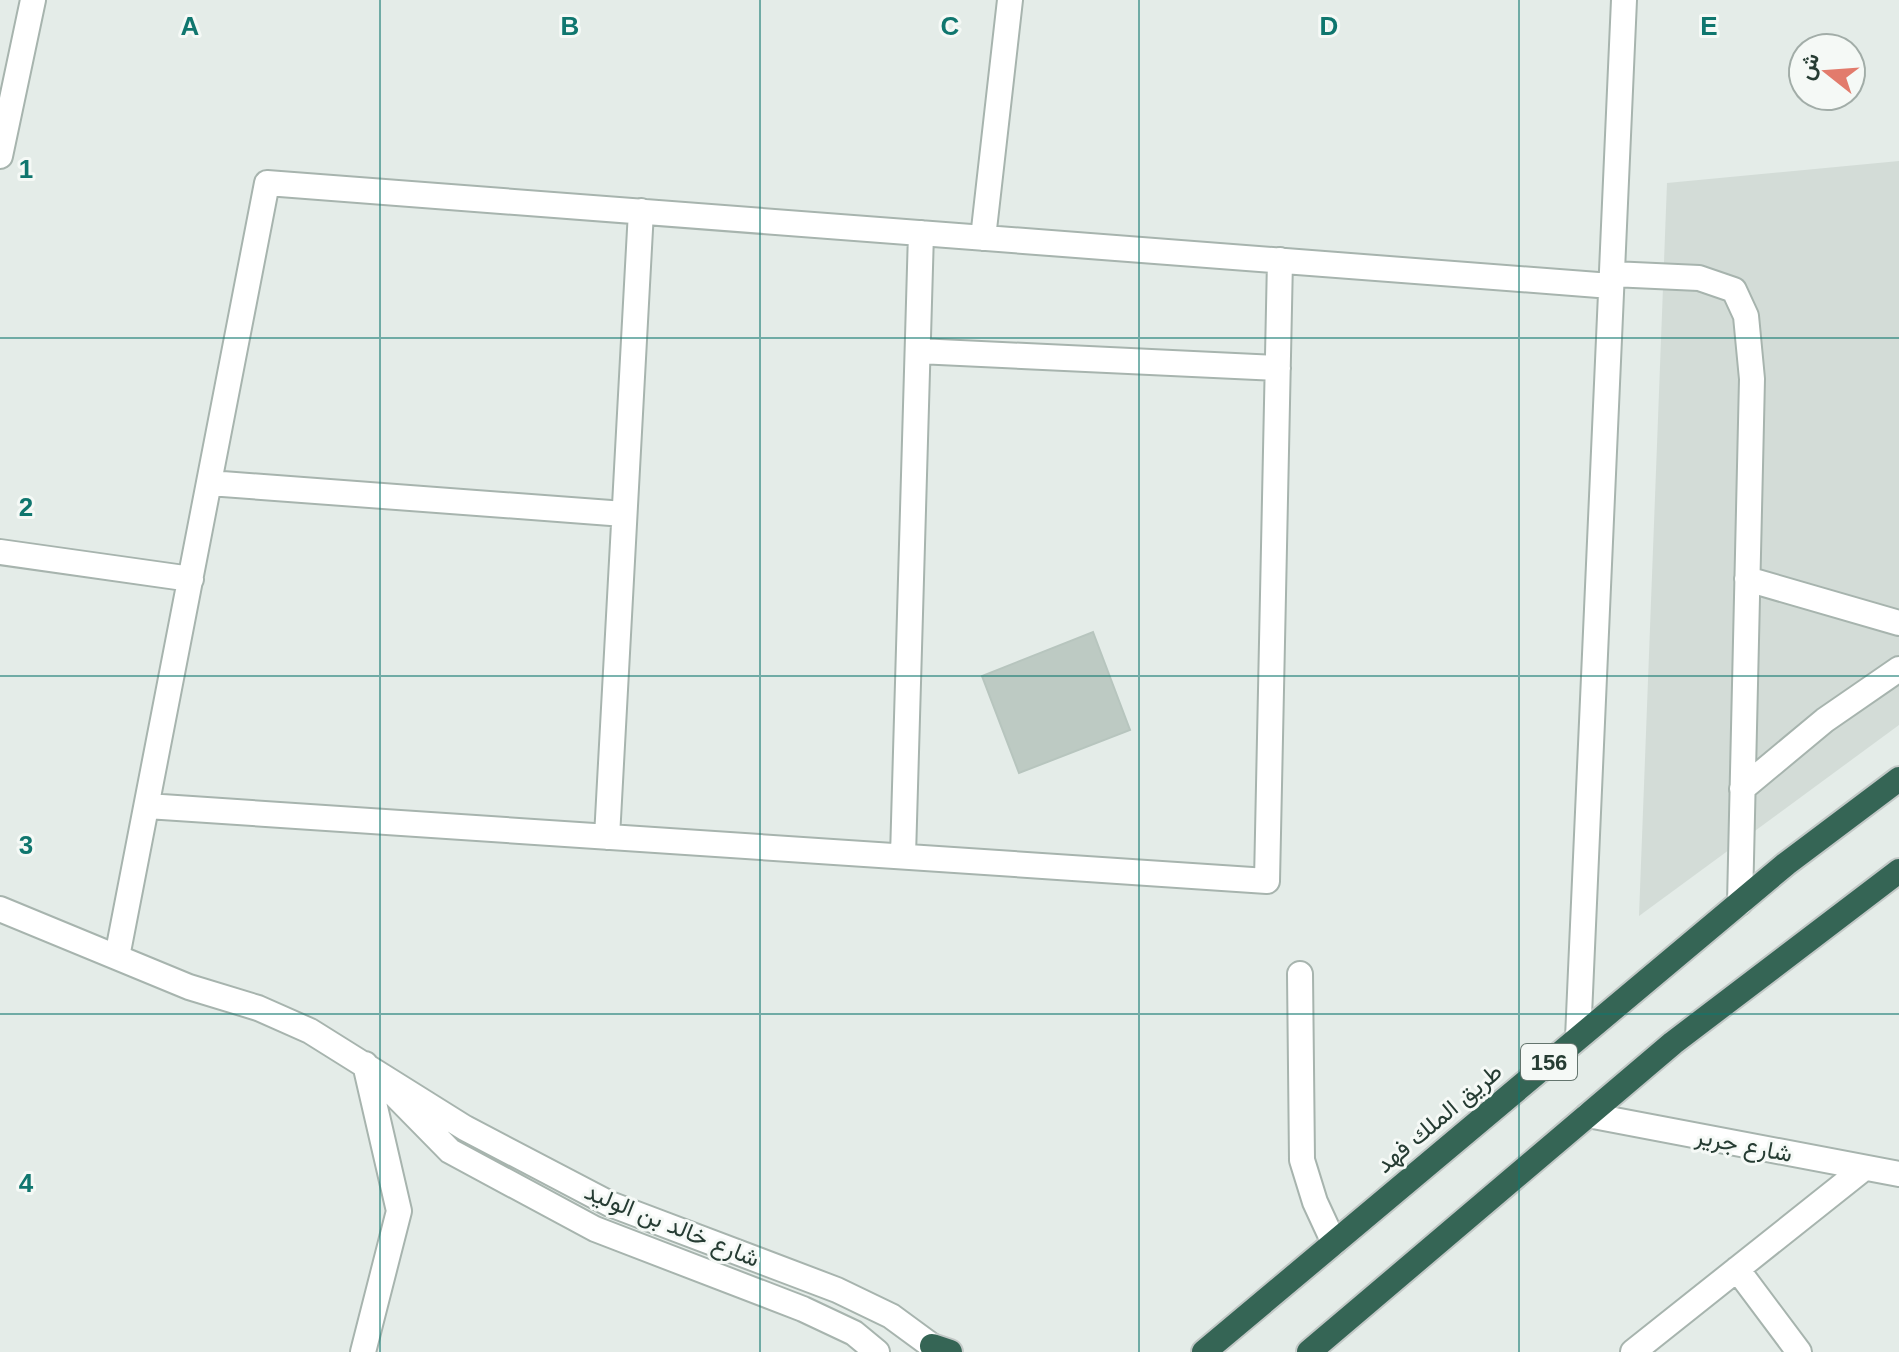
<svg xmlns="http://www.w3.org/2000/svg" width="1899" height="1352" viewBox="0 0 1899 1352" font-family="Helvetica,Vazirmatn,sans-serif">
<rect width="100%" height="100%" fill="#e4ece8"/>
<path fill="#d3dcd7" d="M1899,161V725L1639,916L1667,183Z"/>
<path fill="#bdcac3" stroke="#b7c5be" stroke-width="2" d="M1093,632L1130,730L1019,773L982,676Z"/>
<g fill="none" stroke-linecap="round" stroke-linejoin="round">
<g stroke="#a7b4ae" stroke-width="28">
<path id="minor" d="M0,156L33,0
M983,238L1010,0
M1612,274L1699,278L1734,290L1746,316L1752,379L1740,903
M918,351L1278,368
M209,483L624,514
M0,552L191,579
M1747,579L1899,623
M1742,789L1825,720L1899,669
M147,806L1267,881L1280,260
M607,837L641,211
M903,856L921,233
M0,909L189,987L258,1008L310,1031L465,1128L610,1204L837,1290L891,1316L940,1352
M117,957L267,183L1611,286
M1300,974L1302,1160L1315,1202L1334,1243
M1578,1038L1624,0
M395,1095L450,1151L595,1229L803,1309L854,1333L877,1352
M1588,1115L1899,1174
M1737,1269L1799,1352
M363,1352L399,1211L365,1064
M1633,1352L1863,1169"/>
</g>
<g stroke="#c2c8c6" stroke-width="28">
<path id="highway" d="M932,1346L950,1352
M1204,1352L1786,864L1899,779
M1309,1352L1673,1043L1899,871"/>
</g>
<use href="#minor" stroke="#fff" stroke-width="24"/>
<use href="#highway" stroke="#356555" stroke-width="24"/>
</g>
<path fill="none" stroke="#0f766e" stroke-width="2" stroke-opacity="0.55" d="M380,0V1352M760,0V1352M1139,0V1352M1519,0V1352M0,338H1899M0,676H1899M0,1014H1899"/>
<g text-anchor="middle" stroke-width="6" stroke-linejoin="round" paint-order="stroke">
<rect fill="#f5f9f6" stroke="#64756e" stroke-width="2" x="1521" y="1044" width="56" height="36" rx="6"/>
<g font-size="22" font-weight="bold" fill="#263c33">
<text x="1549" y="1070">156</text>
</g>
<g font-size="24" fill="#263c33" stroke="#f5f9f6">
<text transform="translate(1439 1118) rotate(-40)" y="8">طريق الملك فهد</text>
<text transform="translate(1744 1145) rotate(11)" y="8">شارع جرير</text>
<text transform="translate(672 1225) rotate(22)" y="8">شارع خالد بن الوليد</text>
</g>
</g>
<g font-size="26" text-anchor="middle" font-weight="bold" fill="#0f766e" stroke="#f5f9f6" stroke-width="6" stroke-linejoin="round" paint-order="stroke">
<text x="190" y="35">A</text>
<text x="570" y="35">B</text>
<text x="950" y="35">C</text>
<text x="1329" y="35">D</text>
<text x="1709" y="35">E</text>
<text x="26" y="178">1</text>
<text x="26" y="516">2</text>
<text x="26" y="854">3</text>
<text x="26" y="1192">4</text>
</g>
<g transform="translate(1827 72) rotate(287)"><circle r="38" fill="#f5f9f6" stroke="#a2ada8" stroke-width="2"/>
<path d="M0-6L14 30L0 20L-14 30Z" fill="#e27b6c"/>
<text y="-12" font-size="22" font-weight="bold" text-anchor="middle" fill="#263c33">ش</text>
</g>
</svg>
